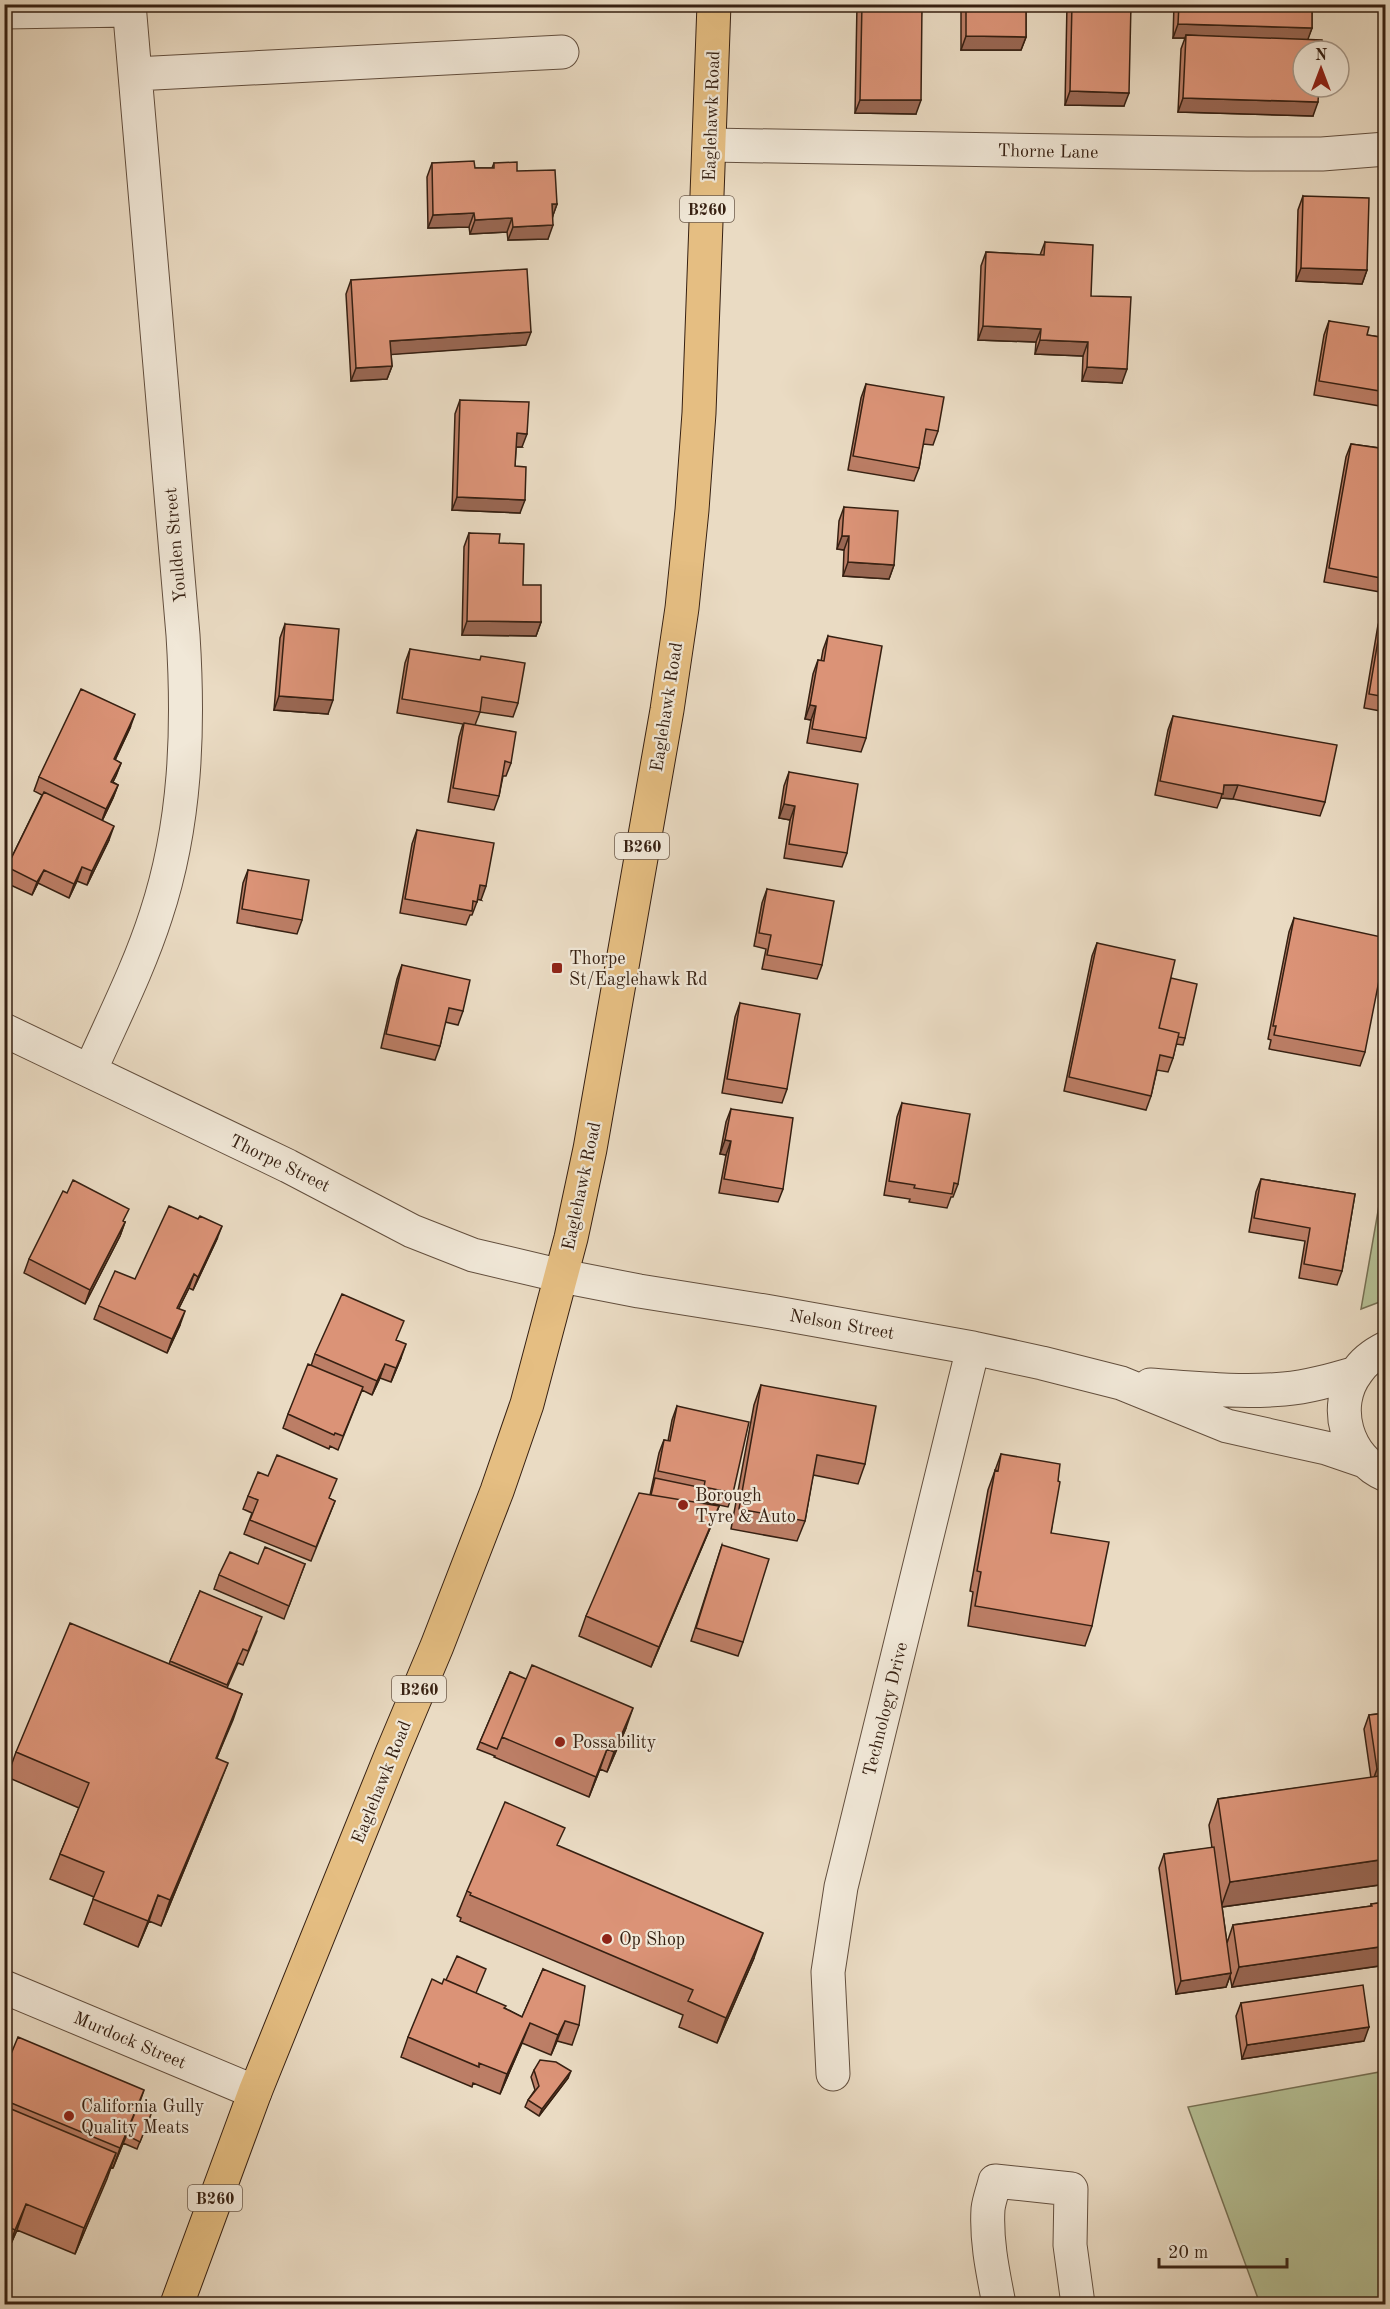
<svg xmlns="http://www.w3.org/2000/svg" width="1390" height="2309" viewBox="0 0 1390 2309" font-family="'Old Standard TT',serif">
<rect width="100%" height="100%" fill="#eadbc3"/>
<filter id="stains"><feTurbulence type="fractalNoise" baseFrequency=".00333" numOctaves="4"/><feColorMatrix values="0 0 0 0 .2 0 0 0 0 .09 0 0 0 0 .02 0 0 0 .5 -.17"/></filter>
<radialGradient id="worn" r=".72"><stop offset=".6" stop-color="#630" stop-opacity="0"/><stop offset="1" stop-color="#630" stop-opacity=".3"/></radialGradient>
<path fill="#b5c095" stroke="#767054" stroke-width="1.5" d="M1385,1171V1300L1361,1309Z
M1385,2071V2304H1260L1188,2107Z"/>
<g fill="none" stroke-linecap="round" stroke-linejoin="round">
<g stroke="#634f3e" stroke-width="35">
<path id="minor" d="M4,12L129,10
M135,74L562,52
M710,145L1247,154H1322L1386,149
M4,1030L288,1166L412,1231L473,1255L562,1276L639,1291L771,1312L973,1348L1042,1363L1121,1383L1227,1426L1326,1448L1364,1461
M90,1071C113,1019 139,968 156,915C186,824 189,729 183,635L129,4
M1386,1348C1374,1354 1364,1361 1357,1372C1331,1406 1347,1459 1386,1475
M1150,1385C1194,1388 1239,1393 1284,1389C1308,1387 1332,1380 1356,1373
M4,1987L255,2092
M833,2074L828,1972L841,1887L973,1348
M999,2304C993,2273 986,2241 988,2209C989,2200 993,2190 995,2181L1071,2189L1070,2245L1078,2304"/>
</g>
<g stroke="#362012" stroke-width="35">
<path id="major" d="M177,2304L255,2092L392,1753L437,1646L497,1491L527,1404L571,1238L590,1149L667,710L682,608L692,510L699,413L714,4"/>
</g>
<use href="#minor" stroke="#f1e8d8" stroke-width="33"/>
<use href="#major" stroke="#e5be82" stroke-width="33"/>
</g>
<path fill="#bc7e66" stroke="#362012" stroke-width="1.5" d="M857,4H922L916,114L855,113Z
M961,4H1026V37L1021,50H961Z
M1067,4H1131L1124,106L1065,105Z
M1174,4H1312V28L1307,40L1313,116L1178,112L1181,49L1185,38H1173Z
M432,163L475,168H492L494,163L517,171L557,204L553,215L548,239L508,240L507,232L470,234L469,227L428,228L427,177Z
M1303,196L1367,270L1362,284L1296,281L1298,210Z
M1045,242L1091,296L1122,383L1082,381L1083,356L1035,354L1036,342L978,340L981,266L986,252L1040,255Z
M351,280L526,345L391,354L392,366L387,379L351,381L346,294Z
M1329,321L1367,335L1386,338V407L1314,395L1324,335Z
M866,384L938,431L933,445L923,444L919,468L914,481L848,470L861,398Z
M460,400L522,447H516L515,466L520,513L452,510L455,414Z
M1351,444L1386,449V593L1324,582L1346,457Z
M844,507L894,565L889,579L843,576L844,550L837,549L839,521Z
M469,533L499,543L523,585L541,622L536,636L462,635L464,547Z
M1383,611H1386V712L1364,708L1378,625Z
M285,624L328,714L274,710L280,638Z
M828,636L866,738L861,752L807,743L811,720L805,719L813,674L818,660L821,661L823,650Z
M410,649L518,703L513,717L480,712L475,725L511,763L506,776H503L499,796L494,810L448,802L459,737L463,724L397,713L405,663Z
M1173,716L1325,802L1320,816L1233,799L1221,798L1217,808L1155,795L1168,730Z
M130,728L115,760L121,763L113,782L118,785L113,798L102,821L109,840L87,885L77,881L69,898L38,883L32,895L4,882V874L7,867L42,795L34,791L39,777Z
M789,772L847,853L842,867L784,858L790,820L779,818L784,786Z
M417,830L481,900L478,899L472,915H470L466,925L400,913L412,844Z
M248,870L302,920L297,934L237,923L243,883Z
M767,889L822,965L817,979L762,969L766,949L754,946L762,903Z
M1294,918L1365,1052L1360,1066L1269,1049L1271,1040L1268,1039L1289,932Z
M1097,943L1171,978L1185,1038L1183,1045L1176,1044L1173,1058L1168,1072L1157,1070L1151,1096L1146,1110L1064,1091L1092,956Z
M402,965L463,1011L458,1025L445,1022L440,1046L435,1060L381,1048L397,979Z
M740,1003L787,1089L782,1103L722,1093L735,1017Z
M902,1103L958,1184L953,1197H951L947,1208L909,1202L910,1199L884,1195L897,1117Z
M731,1109L783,1189L778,1202L719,1193L726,1155L720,1154L726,1122Z
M1261,1179L1355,1194L1342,1271L1337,1285L1299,1278L1305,1241L1249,1232L1256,1192Z
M125,1222L120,1236L85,1304L24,1273L29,1259Z
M217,1239L193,1290L189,1288L179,1308L180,1325L167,1353L94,1319L99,1306L135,1279Z
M315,1354L401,1358L391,1382L380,1378L372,1395L362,1390L338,1450L330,1446L329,1449L283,1428L288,1414L311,1366Z
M761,1385L865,1464L858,1484L813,1475L805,1521L797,1541L731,1529L754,1405Z
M677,1406L733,1493L728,1507L700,1501V1503L719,1506L711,1526L651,1667L579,1636L586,1616L650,1495L659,1453L664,1440L668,1441L672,1420Z
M1001,1454L1058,1481L1051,1533L1092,1626L1085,1646L968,1626L973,1592L970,1591L988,1490Z
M248,1496L330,1499L335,1501L311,1561L244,1534L252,1513L243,1509Z
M722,1545L743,1642L738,1656L691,1641Z
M258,1564H305L284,1619L214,1589L219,1575Z
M200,1591L257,1631L243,1665L238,1663L227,1688L242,1694L217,1758L218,1788L161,1926L149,1921L138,1947L84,1924L94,1897L50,1879L60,1854L79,1808L7,1777L16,1752L169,1664Z
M510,1672L626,1728L607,1772L600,1769L589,1797L494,1757L495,1756L477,1749Z
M1386,1713V1884L1222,1907L1227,1943L1233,1925L1371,1906V1904L1386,1902V1965L1232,1987L1230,1976L1226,1987L1176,1994L1159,1868L1164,1854L1212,1848L1209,1825L1218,1799L1371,1778L1364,1729L1369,1715Z
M558,1846L754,1958L717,2043L679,2027L683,2015L460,1921L461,1918L457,1916L467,1891Z
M543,1969L579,2025L572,2045L557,2041L551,2055L522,2043L500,2094L473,2083L472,2087L401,2057L408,2037L442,1984L476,1993L522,2017Z
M1241,2003L1364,2041L1242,2059L1236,2016Z
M534,2070L568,2078L539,2116L525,2107L528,2100L535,2090L531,2077Z
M4,2071L139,2103L153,2109L137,2149L123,2143L113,2168L111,2167L75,2254L17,2230L6,2255H4Z"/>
<path fill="#996753" stroke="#362012" stroke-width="1.5" d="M227,4H257L226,6Z
M1178,24L1312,28L1307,42L1186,35L1185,38H1173Z
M966,36L1026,37L1021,50H961Z
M1070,91L1129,93L1124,106L1065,105Z
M1183,98L1318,102L1313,116L1178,112Z
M860,100H921L916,114L855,113Z
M552,204H557L552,218Z
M474,213L469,227L428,228L433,215Z
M512,218L507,232L470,234L475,220Z
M553,225L548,239L508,240L513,227Z
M1301,268L1367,270L1362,284L1296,281Z
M983,326L1041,329L1036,342L978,340Z
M531,332L526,345L385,355L390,341Z
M1040,340L1088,342L1083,356L1035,354Z
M392,366L387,379L351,381L356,368Z
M1087,367L1127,369L1122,383L1082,381Z
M517,433L527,434L522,447H512Z
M457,497L525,500L520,513L452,510Z
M842,536H849L844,550L837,549Z
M848,562L894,565L889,579L843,576Z
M467,621L541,622L536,636L462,635Z
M279,696L333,700L328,714L274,710Z
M810,705L816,706L811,720L805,719Z
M135,714L130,728L109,773L114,759Z
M121,763L116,776L106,795L111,782Z
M118,785L113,798L101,823L106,809Z
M1224,785H1238L1233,799L1221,798Z
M784,804L795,806L790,820L779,818Z
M114,826L109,840L87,885L92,871Z
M82,867L77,881L69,898L74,884Z
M44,870L38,883L32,895L37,882Z
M480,885L486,886L481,900L475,899Z
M725,1140L731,1141L726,1155L720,1154Z
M125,1222L120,1236L85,1304L90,1290Z
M222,1226L217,1239L193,1290L198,1277Z
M194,1274L189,1288L172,1322L177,1308Z
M185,1311L180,1325L167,1353L172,1339Z
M406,1344L401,1358L391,1382L396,1368Z
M385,1364L380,1378L372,1395L377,1381Z
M719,1506L711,1526L651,1667L659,1647Z
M242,1694L233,1720L206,1783L216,1758Z
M633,1708L626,1728L607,1772L614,1752Z
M607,1749L600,1769L589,1797L596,1777Z
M228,1763L218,1788L161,1926L170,1900Z
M1386,1768V1781L1372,1783L1377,1769Z
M1386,1859V1884L1221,1907L1230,1882Z
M158,1895L149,1921L138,1947Z
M763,1933L754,1958L717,2043L726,2018Z
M1386,1946V1965L1232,1987L1239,1967Z
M1231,1973L1226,1987L1176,1994L1181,1981Z
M565,2021L557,2041L551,2055L558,2035Z
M530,2023L522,2043L500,2094L507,2074Z
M1369,2027L1364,2041L1242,2059L1247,2045Z
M571,2071L568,2078L539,2116L542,2109Z
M144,2090L137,2110L113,2168L120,2148Z
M116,2153L107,2179L75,2254L84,2228Z
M26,2204L17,2230L6,2255L15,2230Z"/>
<path fill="#db9377" stroke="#362012" stroke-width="1.5" d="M862,4H922L921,100H860Z
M966,4H1026V37L966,36Z
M1072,4H1131L1129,93L1070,91Z
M1179,4H1312V28L1178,24Z
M1186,35L1322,40L1321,51H1303V87H1319L1318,102L1183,98Z
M474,161L475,168H494V163L517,162V171L555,170L557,204H552L553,225L513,227L512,218L475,220L474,213L433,215L432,163Z
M1303,196L1369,198L1367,270L1301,268Z
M1045,242L1093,245L1091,296L1131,297L1127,369L1087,367L1088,342L1040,340L1041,329L983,326L986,252L1044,255Z
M527,269L531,332L390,341L392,366L356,368L351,280Z
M1329,321L1369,327L1367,335L1386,338V392L1319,381Z
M866,384L944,397L938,431L926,429L919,468L853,456Z
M460,400L529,402L527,434L517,433L515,466L526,467L525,500L457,497Z
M1351,444L1386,449V579L1329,568Z
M844,507L898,511L894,565L848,562L849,536H842Z
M469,533L500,534L499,543L524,544L523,585H541V622L467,621Z
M1383,611H1386V697L1369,694Z
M285,624L339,629L333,700L279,696Z
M828,636L882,646L866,738L812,729L816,706L810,705L818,660L824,661Z
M410,649L480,660L481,656L525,663L518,703L482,697L480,712L402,699Z
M81,689L135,714L114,759L121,763L111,782L118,785L106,809L39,777Z
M1173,716L1337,745L1325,802L1238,785H1224L1223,794L1160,781Z
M464,723L516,732L511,763L505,761L499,796L453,788Z
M789,772L858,784L847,853L789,844L795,806L784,804Z
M44,792L114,826L92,871L82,867L74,884L44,870L37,882L7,867Z
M417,830L494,843L486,886L480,885L477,902L473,901L472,911L405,899Z
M248,870L309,880L302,920L242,909Z
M767,889L834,901L822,965L767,955L771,935L759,933Z
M1294,918L1386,938V945L1365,1052L1274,1035L1276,1026H1273Z
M1097,943L1175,960L1159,1028L1179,1033L1173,1058L1160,1055L1151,1096L1069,1077Z
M402,965L470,980L463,1011L449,1008L440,1046L386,1034Z
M1171,978L1197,984L1185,1038L1178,1037L1179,1033L1159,1028Z
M740,1003L800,1014L787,1089L727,1079Z
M902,1103L970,1114L958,1184L954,1183L952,1194L914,1188L915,1185L889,1181Z
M731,1109L793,1118L783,1189L724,1179L731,1141L725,1140Z
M1261,1179L1355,1194L1342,1271L1304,1264L1310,1228L1254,1218Z
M73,1180L129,1209L123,1221L125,1222L90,1290L29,1259L63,1191L67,1193Z
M169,1206L198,1219L200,1216L222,1226L198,1277L194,1274L177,1308L185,1311L172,1339L99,1306L115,1271L135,1279Z
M342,1294L404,1321L396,1340L406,1344L396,1368L385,1364L377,1381L315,1354Z
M308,1364L363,1387L343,1436L335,1433L334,1435L288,1414Z
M761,1385L876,1406L865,1464L817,1455L805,1521L739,1509Z
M677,1406L749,1422L733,1493L704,1487L705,1481L658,1471L664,1440L670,1441Z
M1001,1454L1060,1464L1058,1481L1060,1482L1051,1533L1109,1542L1092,1626L975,1606L981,1572L977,1571L995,1470L998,1471Z
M277,1455L337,1479L329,1498L335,1501L316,1547L250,1520L258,1500L248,1496L258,1472L268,1476Z
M655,1478L703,1488L700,1503L651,1495Z
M639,1493L719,1506L659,1647L586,1616Z
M722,1545L769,1559L743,1642L696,1628Z
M265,1547L305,1564L289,1606L219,1575L230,1552L258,1564Z
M200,1591L262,1617L248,1651L243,1649L227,1685L170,1661Z
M70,1623L242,1694L216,1758L228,1763L170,1900L158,1895L148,1921L93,1899L104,1872L60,1854L89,1783L16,1752Z
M532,1665L633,1708L614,1752L607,1749L596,1777L502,1737Z
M510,1672L526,1679L497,1749L480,1742Z
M1386,1713V1768L1377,1769L1369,1715Z
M1386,1775V1859L1230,1882L1218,1799Z
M505,1802L565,1828L557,1845L763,1933L726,2018L688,2001L693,1990L470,1895L471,1893L467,1891Z
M1214,1847L1231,1973L1181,1981L1164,1854Z
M1386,1902V1946L1239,1967L1233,1925L1372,1906L1371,1904Z
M457,1956L486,1969L476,1993L446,1980Z
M543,1969L585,1986L579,2025L565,2021L558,2035L530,2023L507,2074L479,2063V2067L408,2037L432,1979L442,1984L444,1979L506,2006L504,2008L522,2017Z
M1363,1985L1369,2027L1247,2045L1241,2003Z
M18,2037L144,2090L120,2148L4,2100V2071Z
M540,2060L556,2062L571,2071L542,2109L528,2100L539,2086L534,2070Z
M139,2103L153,2109L140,2142L126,2135Z
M4,2106L116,2153L84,2228L26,2204L15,2230L4,2225Z"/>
<g fill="#8f2418" stroke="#f1e8d8" stroke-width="2">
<rect x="551" y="962" width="12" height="12" rx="3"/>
<circle cx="683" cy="1505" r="6"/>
<circle cx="560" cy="1742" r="6"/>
<circle cx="607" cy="1939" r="6"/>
<circle cx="69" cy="2116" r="6"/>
</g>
<g text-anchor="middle" stroke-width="4.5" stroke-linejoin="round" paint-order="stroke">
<g fill="#f1e8d8" stroke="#6e5c4d" stroke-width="1.5">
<rect x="680" y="196" width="54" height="26" rx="4.5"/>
<rect x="615" y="833" width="54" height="26" rx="4.5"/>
<rect x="392" y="1676" width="54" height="26" rx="4.5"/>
<rect x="188" y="2185" width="54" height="26" rx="4.5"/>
</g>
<g font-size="16" font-weight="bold" fill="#362012">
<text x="707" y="215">B260</text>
<text x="642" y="852">B260</text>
<text x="419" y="1695">B260</text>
<text x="215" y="2204">B260</text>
</g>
<g font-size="18" fill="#362012" stroke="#f1e8d8">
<text transform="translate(711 116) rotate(-88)" y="6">Eaglehawk Road</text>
<text transform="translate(1048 151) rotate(1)" y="6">Thorne Lane</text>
<text transform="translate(175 545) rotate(-95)" y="6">Youlden Street</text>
<text transform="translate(666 707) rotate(-81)" y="6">Eaglehawk Road</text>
<text transform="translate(280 1163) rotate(26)" y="6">Thorpe Street</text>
<text transform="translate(581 1186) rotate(-78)" y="6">Eaglehawk Road</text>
<text transform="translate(842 1324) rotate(10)" y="6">Nelson Street</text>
<text transform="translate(885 1709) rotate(-76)" y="6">Technology Drive</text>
<text transform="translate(381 1782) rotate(-68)" y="6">Eaglehawk Road</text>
<text transform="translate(130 2040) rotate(23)" y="6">Murdock Street</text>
</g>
<g font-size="18" fill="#362012" stroke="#f1e8d8" text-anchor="start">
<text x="569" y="964">Thorpe<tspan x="569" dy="21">St/Eaglehawk Rd</tspan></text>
<text x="695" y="1501">Borough<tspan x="695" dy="21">Tyre &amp; Auto</tspan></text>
<text x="572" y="1748">Possability</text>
<text x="619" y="1945">Op Shop</text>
<text x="81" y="2112">California Gully<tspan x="81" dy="21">Quality Meats</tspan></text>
</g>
</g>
<rect width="1390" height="2309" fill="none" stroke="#eadbc3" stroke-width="24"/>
<rect x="6" y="6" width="1378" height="2297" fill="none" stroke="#362012" stroke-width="3"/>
<rect x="12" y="12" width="1366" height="2285" fill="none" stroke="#362012" stroke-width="1.5"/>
<g transform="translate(1321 69)"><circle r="28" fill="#f1e8d8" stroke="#a69889" stroke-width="1.5"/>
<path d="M0-4.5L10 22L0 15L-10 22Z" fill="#8f2418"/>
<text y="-9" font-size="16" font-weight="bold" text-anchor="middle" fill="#362012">N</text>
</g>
<path d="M1159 2258v9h128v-9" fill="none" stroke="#362012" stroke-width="3"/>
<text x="1168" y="2258" font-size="18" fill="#362012" stroke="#f1e8d8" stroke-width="4.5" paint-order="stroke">20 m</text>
<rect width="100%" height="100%" filter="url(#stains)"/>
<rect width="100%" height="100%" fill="url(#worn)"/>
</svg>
